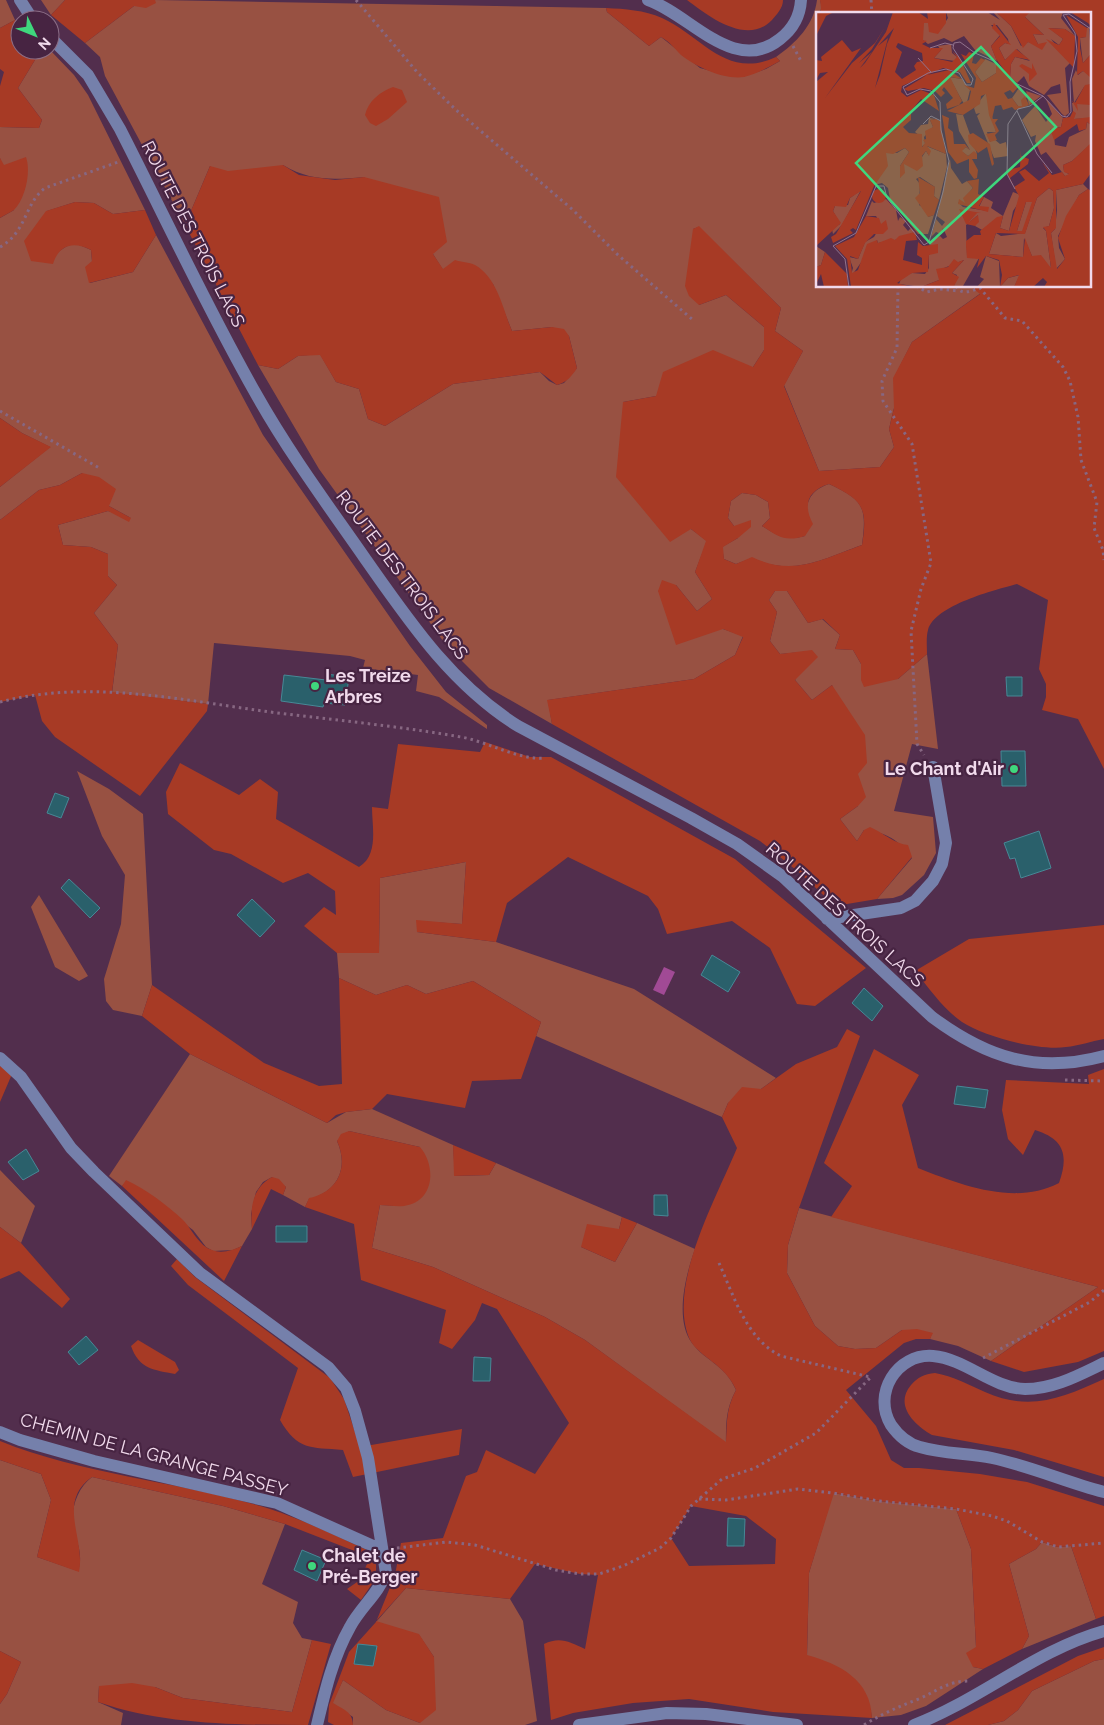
<svg xmlns="http://www.w3.org/2000/svg" width="1104" height="1725" viewBox="0 0 1104 1725" font-family="Raleway,sans-serif">
<rect width="100%" height="100%" fill="#522e4d"/>
<path fill="#985142" d="M0,0H6L15,20L0,28Z
M41,0H65L51,15Z
M155,0L606,8L607,12L649,46L661,37L700,68L726,75L742,77L766,69L780,61L776,57C796,43 814,25 817,0H820L822,8L818,14L817,23L818,286H970L981,293L912,342L894,378V408L889,429L894,447L880,467L819,471L784,385L803,351L775,331L781,308L699,227L693,229L699,305L726,295L764,327V350L753,367L656,396L623,402L691,529L707,541L695,572L712,599L697,611L676,585L658,591L723,629L743,636L735,655L694,679L548,700L552,724L489,688L446,645L319,469L258,365L278,369L298,356L320,354L336,382L359,389L368,419L385,426L453,384L540,372L549,381L557,385L564,383L577,368L569,336L552,327L512,331L493,284L443,270L433,254L364,177C333,180 310,181 283,165L254,208L210,166L185,225L105,76L100,57L85,43L134,6L155,3Z
M41,50H50L74,75L88,95L145,210L113,214L94,203L75,202L47,211L56,254C70,242 75,242 91,250L92,261L90,283L133,272L156,235L263,435L410,646L446,692L487,725V729L439,697L416,691L418,675L363,668L365,660L350,656L214,643L208,704L112,693L118,645L94,613L117,585L108,576V554L91,547L63,545L58,525L108,511L131,518L109,506L82,473L60,485L39,490L0,520V487L50,447L22,433L0,418V218L14,210L0,158V127L39,128L42,120L18,88Z
M829,484C864,500 867,507 862,545C822,559 794,577 752,558L736,564L724,559L722,547L738,538L734,526L728,518L731,501L742,493L756,495L768,502L770,518L762,526C778,536 787,541 805,536C807,512 802,493 829,484Z
M775,591H787L808,623L822,619L840,635L835,649L853,650L861,664V680L898,679L927,654L938,749L912,744L894,811L933,817L936,853L924,875L902,895L893,898L877,899L912,858C899,840 886,832 864,830L857,841L840,819L858,806V774L832,685L812,700L795,680L812,651L780,654L770,641L777,612L769,600Z
M77,771L109,789L143,814L152,985L142,1016L113,1010L106,1001L104,979L121,924L125,875L102,836Z
M466,862L462,924L417,921V932L496,942L634,989L776,1078L761,1089L728,1103L722,1117L536,1036L541,1022L473,981L426,994L407,985L376,995L339,978L337,953H379L380,878Z
M39,895L88,976L79,981L55,967L31,907Z
M190,1054L327,1123L346,1112L372,1109L453,1145L455,1176L489,1175L496,1163L622,1217L619,1229L581,1247L615,1262L637,1223L695,1249C686,1274 674,1319 692,1343C706,1362 725,1364 736,1390C726,1409 726,1422 726,1443L585,1340L545,1317L433,1267L372,1248L380,1205L404,1206L420,1147L349,1131L337,1141C349,1167 338,1192 309,1199L305,1207L283,1195L286,1187L272,1177L263,1182L256,1192L251,1214L252,1229L242,1246L233,1250L213,1251L206,1247L193,1230L127,1181L122,1186L109,1176Z
M0,1170L35,1206L21,1243L0,1227Z
M799,1208L1098,1287L991,1361L958,1346L930,1339L932,1333L902,1330L876,1348L855,1349L838,1346L815,1326L787,1273L788,1245Z
M0,1460L41,1474L51,1500L37,1557L78,1571C83,1556 78,1545 74,1530C69,1512 77,1488 92,1477L223,1506L285,1524L262,1584L298,1602L293,1623L302,1638L312,1640L292,1712L183,1698L155,1687L99,1686L98,1702L123,1713L121,1725H0V1704L7,1694L21,1662L0,1651Z
M833,1493L879,1501L956,1509L971,1549L976,1647L973,1667L983,1669L926,1706L901,1715L872,1718L871,1712L807,1656L809,1573Z
M1042,1542L1058,1547L1071,1546L1096,1619L1022,1649L1029,1636L1009,1564L1036,1549Z
M406,1588L510,1599L523,1621L537,1721L525,1725H353V1717L332,1703L343,1680L386,1710L420,1723L434,1657L419,1635L376,1622Z
M1104,1659V1725H988L1004,1721L1018,1710L1032,1691L1094,1661Z"/>
<path fill="#a73a25" fill-rule="evenodd" d="M65,0H155L156,3L146,8L134,6L85,43L51,15Z
M687,0H783C783,8 777,14 772,20C747,46 708,16 687,0Z
M820,0H1104V769L1078,719L1042,710L1046,697V684L1039,669L1048,600L1017,584C995,590 935,605 928,630C926,637 927,647 927,654L898,679L864,687L861,680V664L853,650L835,649L840,635L823,619L808,623L787,591H775L769,600L777,612L770,641L780,654L812,650L818,657L795,680L812,700L832,685L865,735L867,763L858,774L866,797L858,806L840,819L857,841L864,830L870,827C882,832 895,844 908,845L912,857L877,899L835,906L801,874L760,841L552,724L547,700L694,679L735,655L743,637L723,629L676,645L658,591L662,580L676,585L697,611L712,599L695,572L706,541L691,529L670,542L616,477L623,402L656,396L663,372L713,350L753,367L764,350V327L726,295L699,305L689,296L685,286L693,229L699,226L781,308L775,331L803,351L784,386L819,471L880,467L894,447L889,429L894,408L893,378L912,342L980,294L970,286H1090V14H820L821,8ZM829,484C863,500 868,508 862,545C822,559 794,577 752,557L736,564L724,559L723,547L738,538L751,527V520L734,526L728,518L731,501L742,493L756,495L768,502L770,518L762,526C779,537 785,542 805,536L813,524C803,505 807,491 829,484Z
M606,8C625,9 644,10 662,18C703,37 726,80 776,57L780,61C769,67 757,74 744,77C724,80 696,67 681,55C674,48 671,43 661,37L649,46L607,12Z
M15,20L20,24V50H41L18,88L42,120L39,128L0,127V86L4,72L0,69V28Z
M393,87L402,90L407,102L388,119L376,126L370,123L365,115C368,101 380,92 393,87Z
M26,157C31,171 26,198 14,210C10,213 4,215 0,218V158L4,165Z
M283,165L299,175L335,180L364,177L439,197L447,242L433,254L443,269L455,260C461,262 469,262 475,265C497,277 503,309 512,331L552,327L564,329L569,336L577,368C572,376 567,382 557,385L540,372L453,384L385,426L368,419L359,389L336,382L320,355L298,356L278,369L258,365L185,225L210,166L228,171Z
M75,202L94,203L113,214L145,210L156,235L133,272L89,283L85,267L92,261L91,250C74,241 59,244 53,264L31,261L24,241L46,211Z
M0,418L22,433L51,447L0,487Z
M82,473L99,477L116,489L109,506L131,518L129,522L108,511L58,525L63,545L91,547L108,554V576L117,585L94,613L118,645L112,692L208,704L207,711L140,796L55,737L42,721L35,695L0,702V520L39,490L60,485Z
M485,742L530,757H551L735,859L866,968L815,1006L797,1004L770,948L732,921L667,934L658,909L648,896L568,857L507,903L496,942L417,932L416,920L462,924L466,862L380,878L379,953H337L304,926L324,907L336,915L335,891L308,873L283,883L231,854L214,850L168,814L166,792L180,763L239,795L260,779L278,792L276,819L359,867C379,855 372,827 372,807L388,809L398,744L480,752Z
M1104,925V1039C1091,1041 1079,1046 1066,1047C1039,1051 985,1037 962,1022C943,1009 929,988 915,971L969,939Z
M339,978L376,995L407,985L426,994L473,981L541,1022L521,1079L472,1081L465,1108L387,1094L372,1109L346,1112L336,1115L327,1123L190,1054L142,1016L152,985L264,1063L319,1086L342,1084Z
M847,1029L860,1036L799,1208L788,1245L787,1273L815,1326L838,1346L855,1349L876,1348L902,1330L917,1329L933,1333L930,1339H916L904,1343L846,1390L876,1426L891,1460L904,1468H919L980,1474L1027,1482L1104,1506V1616L1096,1619L1071,1546L1058,1547L1042,1542L1036,1549L1009,1564L1029,1636L1022,1649L983,1669L973,1667L966,1653L976,1647L971,1549L956,1509L879,1501L834,1493L809,1573L807,1655C840,1664 871,1680 872,1718L773,1712L689,1699L633,1703L573,1713L551,1720L544,1644C560,1636 570,1642 585,1649L598,1575L580,1574L535,1564L510,1599L406,1588L376,1621L419,1634L434,1657L436,1710L420,1723L386,1710L343,1680L333,1703C343,1709 353,1712 353,1725H334L328,1722L329,1705L349,1652L376,1622L395,1575L401,1543L443,1538L466,1476L477,1472L486,1450L535,1474L569,1423L497,1309L482,1303L475,1320L452,1349L439,1343L446,1310L361,1280L354,1224L305,1207L309,1198C338,1192 349,1167 337,1141L341,1134L349,1131L420,1147C437,1167 434,1202 404,1206C396,1207 387,1205 380,1205L372,1248L433,1267L545,1317L585,1340L726,1442C727,1422 726,1409 736,1390C725,1364 699,1357 690,1340C666,1287 716,1199 737,1148L722,1117L728,1103L742,1087L761,1089L796,1064L837,1047ZM691,1506L746,1516L776,1539L775,1564L689,1566L671,1538Z
M874,1049L919,1075L902,1105L918,1168C961,1185 1015,1206 1059,1183C1069,1155 1064,1139 1035,1130L1023,1155L1008,1139L1002,1110L1006,1080L1089,1084L1088,1075L1104,1069V1351L1078,1362L1024,1372L991,1361L1098,1287L831,1217L852,1186L824,1163Z
M0,1066L12,1074L0,1102Z
M453,1145L496,1163L489,1175L454,1176Z
M272,1177L279,1179L286,1187L283,1195L271,1189L252,1229C250,1208 252,1188 272,1177Z
M126,1180C146,1189 167,1205 183,1220C192,1229 199,1246 212,1250C222,1254 233,1250 242,1246L224,1281L122,1186Z
M622,1217L637,1223L615,1262L581,1247L587,1224L619,1229Z
M0,1227L21,1243L70,1299L62,1308L19,1271L0,1279Z
M177,1259L195,1277L330,1378L344,1399L360,1447L462,1429L459,1455L353,1477L343,1450C310,1447 298,1451 280,1420L298,1368L188,1285L171,1266Z
M138,1340L175,1362L179,1370L175,1374C154,1370 139,1369 131,1346Z
M935,1373C953,1376 969,1385 985,1392C1030,1412 1062,1398 1104,1379V1477L1014,1450L932,1435C914,1425 894,1405 911,1385C918,1377 924,1374 935,1373Z
M0,1441C86,1476 181,1481 270,1509C304,1520 338,1537 371,1552L376,1555V1578L361,1600L347,1589L360,1580L370,1557L285,1524L223,1506L92,1477C56,1502 86,1539 79,1572L37,1557L51,1500L41,1474L0,1460Z
M312,1640L331,1644L308,1725C238,1725 164,1725 98,1702L99,1686L132,1683L155,1687L183,1698L292,1712Z
M1104,1647V1659L1094,1661L1032,1691L1018,1710L1004,1721L988,1725H945L1078,1656Z
M0,1651L21,1662L7,1694L0,1704Z"/>
<path fill="#a14a95" d="M664,967L675,972L664,995L653,990Z"/>
<path fill="#2a606b" stroke="#478896" d="M326,674L349,677L345,705L324,703L323,707L281,701L284,675L326,680Z
M1006,677H1022V696H1007Z
M1001,751H1025L1026,786H1002Z
M55,793L69,798L61,818L47,813Z
M1039,831L1051,868L1021,878L1015,858L1010,859L1004,843Z
M69,879L100,908L90,918L61,888Z
M252,899L275,921L260,937L237,915Z
M712,955L740,972L728,992L701,975Z
M864,988L883,1006L872,1021L852,1003Z
M957,1086L988,1090L985,1108L954,1104Z
M26,1149L39,1171L23,1180L8,1162Z
M654,1195H667L668,1216L654,1215Z
M276,1226H307V1242H276Z
M86,1336L98,1350L79,1365L68,1352Z
M474,1357L491,1358L490,1381H473Z
M728,1518L745,1519L744,1546H727Z
M302,1550L326,1560L317,1581L294,1570Z
M358,1644L377,1646L373,1666L354,1664Z"/>
<g fill="none" stroke-linecap="round" stroke-linejoin="round">
<path stroke="#876782" stroke-width="3" stroke-dasharray="2.5 4" stroke-linecap="butt" d="M356,0L417,72L455,109L573,210L618,255L693,320
M871,0L872,14
M793,46L802,63
M0,247C27,232 24,204 45,188L121,161
M898,286L897,348L882,381L883,401L912,444L931,563L921,589L911,631L917,744L924,755
M916,286L927,292L940,289L959,291
M956,286C962,296 970,291 980,288L1005,318L1022,321L1063,367L1070,381L1078,417L1081,460L1097,502L1094,528L1103,550L1104,560
M0,411L101,469
M0,702C89,679 181,700 270,712C334,720 398,726 461,737C489,742 517,760 545,758
M1065,1080L1104,1081
M719,1263C734,1296 746,1339 781,1356L870,1377
M983,1358L1090,1302L1104,1290
M699,1499L726,1500L798,1489L833,1493L879,1501L956,1509L992,1516L1007,1521L1042,1542L1058,1547L1104,1543
M397,1548L447,1542L475,1545L556,1570L580,1574H599L623,1566L660,1548L671,1538L691,1506L722,1479L755,1468L816,1433L871,1377
M864,1725C883,1713 901,1706 921,1698C938,1690 949,1681 969,1681"/>
<path stroke="#7580ab" stroke-width="12" d="M20,0L33,20
M648,0C690,14 734,76 780,39C793,29 800,17 801,0
M50,37L88,75L120,129C165,217 207,308 256,394C288,451 327,504 364,557C409,621 451,684 518,726L691,818L737,844L782,876L932,1017C987,1058 1037,1074 1104,1056
M827,919L901,908L915,901L933,881L942,864L946,843L933,767
M0,1058L21,1077L71,1148L94,1172L200,1273L328,1367L346,1388L355,1411L368,1458L386,1573C379,1593 360,1608 350,1627C333,1657 325,1691 317,1725
M1104,1363C1079,1375 1054,1389 1025,1389C992,1388 966,1359 933,1356C897,1353 872,1394 891,1425C898,1435 908,1444 920,1447C943,1454 968,1453 992,1458C1030,1466 1066,1482 1104,1492
M0,1432L20,1440L94,1461L277,1503L382,1550
M579,1725L667,1713L706,1714L797,1725
M914,1725C980,1700 1036,1650 1104,1631"/>
</g>
<g fill="#3fd77d" stroke="#472442" stroke-width="2">
<circle cx="315" cy="686" r="5"/>
<circle cx="1014" cy="769" r="5"/>
<circle cx="312" cy="1566" r="5"/>
</g>
<g text-anchor="middle" stroke-width="4.5" stroke-linejoin="round" paint-order="stroke">
<g font-size="18" fill="#f1daec" stroke="#472442">
<text transform="translate(193 234) rotate(63)" y="6">ROUTE DES TROIS LACS</text>
<text transform="translate(402 575) rotate(53)" y="6">ROUTE DES TROIS LACS</text>
<text transform="translate(845 915) rotate(42)" y="6">ROUTE DES TROIS LACS</text>
<text transform="translate(154 1455) rotate(15)" y="6">CHEMIN DE LA GRANGE PASSEY</text>
</g>
<g font-size="18" font-weight="bold" fill="#f1daec" stroke="#472442" text-anchor="start">
<text x="325" y="682">Les Treize<tspan x="325" dy="21">Arbres</tspan></text>
<text x="1004" y="775" text-anchor="end">Le Chant d'Air</text>
<text x="322" y="1562">Chalet de<tspan x="322" dy="21">Pré-Berger</tspan></text>
</g>
</g>
<g transform="translate(816 12)">
<rect width="275" height="275" fill="#522e4d"/>
<path d="M130,0H171L184,8L177,0H180L195,14L205,34L212,30L222,32L217,22L228,23L208,4L214,0H247L245,6L259,24L249,17L233,16L247,27L243,33L235,27L254,51L249,56L253,101L249,104L246,102L231,83L245,81L244,72L235,75L228,83L213,74L208,64L201,71L194,65L195,52L199,45L214,49L201,37L189,48L183,36L189,31L193,32L192,27L181,13H175L184,23L175,34L181,49L159,38L148,24L136,30L128,26L112,32L107,28V4L124,18L132,6ZM273,15L275,42L267,51L264,26L270,25L269,17ZM135,32L136,41L141,45L139,49L118,46L125,38L122,34ZM169,47L180,52V61L166,70L159,60ZM260,58L262,63L267,59L274,62L275,72L268,75L258,91L256,67ZM133,65L146,67L154,78L151,90L148,92ZM203,76L211,82L210,79L225,84L213,93L211,84L207,94H202L196,86ZM170,81L180,120H171L174,130L178,127L184,132L190,130L192,144L178,146L161,104L164,101L160,102L158,96ZM230,87L247,106L245,115L237,116L239,133L250,135L253,125L270,117L271,110L275,113V132L256,149L247,153L248,159L254,163L249,164L230,140L225,143L219,129L220,123L215,125L206,108L219,94L230,110L236,102ZM267,90L275,93V110V106L258,107L256,91ZM140,102L147,103L161,142L158,140L152,144L145,139L150,135L154,138L143,119ZM113,106L120,107L114,108L117,115L108,125L109,132L105,135L104,124L99,120L105,113L112,112ZM110,134L130,142L131,155L123,188L118,184L119,175L104,165L100,167L104,172L103,193L112,199V205L118,203L112,222H102L74,187L72,176L66,171L58,173L70,152L69,140L81,141L89,136L93,140L84,154V166L88,152L106,145L110,139L113,144ZM134,147L135,156L146,172L151,169L157,176L149,185V192L142,190L147,195L172,199L163,195L168,185L177,190L175,196L187,204L197,180L207,184L197,199L193,219L184,216L187,204L168,219L159,214L162,203L150,213L151,243L163,246L147,274H132H138L141,263L136,261L148,248L128,256L123,260V268L105,275L83,272L86,265L96,261L109,262L113,256V243L120,235L114,234L115,229L124,224L127,227L131,225L127,216L125,222L120,220L115,225L120,207L126,214L129,210L121,204ZM267,172L272,177L263,183L242,224L243,236L249,247L240,257L235,221L239,217L241,198L240,178ZM233,176L237,179L238,196L233,214L227,216L230,219L235,256L216,244L208,226L207,245L173,242L180,221L185,224L209,221L221,186ZM45,178L26,213L17,222L16,217L24,212L17,199L19,194L32,193L34,186ZM70,187L80,198L82,209L84,205L90,209L87,213L92,219L95,216L99,220L79,228L62,231L61,228L34,266L37,256L33,245L42,247L49,230L58,225L65,213L60,204H50L56,189L58,191ZM210,190H217L207,219H201ZM0,234L9,240L5,253L0,255ZM170,244L183,249L184,275L192,266L204,263L198,275H161L168,267L164,265Z" fill="#985142"/>
<path d="M0,0H18L10,4L0,24ZM77,0H102L112,7L111,0H130V11L122,22L113,20L112,11H108L107,28L111,29L106,32L114,36H127L118,46L136,50L141,45L136,39L144,46L155,71H151L144,60L127,56L86,74L85,80L91,85L105,78L118,83L123,99L105,87L95,99V108L87,115L93,121L106,122V135L109,131L107,128L110,127L109,119L117,115L114,108L120,107L124,109L130,142L111,134L115,139L113,144L110,139L106,144L107,154L101,159L88,152L89,161L84,166V154L93,140L89,136L77,142L70,141L72,154L58,174L40,218L37,216L34,218L37,221L17,231L15,225L20,222L45,179L34,186L30,195L19,194L17,199L25,211L0,234V70L12,60L4,61L0,68V48L6,49L5,45L26,28L36,40L45,36L9,86L36,51L59,31L69,15L56,37L43,51L56,40L44,56L49,51L70,20ZM78,16L71,32L64,63L59,76L72,26L62,34ZM82,31L106,41L107,49L101,50L98,54L100,58L86,67L79,60L86,40L80,35ZM180,0H214L209,5L228,23L217,22L222,32L231,30L226,38L212,30L207,36L195,14ZM254,0H275V14L272,11ZM250,3L271,16L270,25L264,26V36L267,51L275,42V66L267,59L261,63L262,25ZM178,11L195,33L189,31L183,36L189,48L200,37L214,48L199,45L195,52L194,66L180,47L175,34L184,24L176,16ZM232,16L249,17L259,24L258,56L230,27L243,33L247,27ZM153,40L158,42L156,51L160,52L165,46L169,48L159,60L166,70L180,61V52L202,75L197,81L194,78L188,81L192,87L196,86L202,94H206L205,88L209,84L213,93L216,89L217,91L211,94L199,98L196,95L187,98L185,93L179,94L176,107H182L179,111L183,119L179,123L181,128L174,130L170,122L180,120L173,103L170,82L165,84L164,92L147,103L131,99L153,88L155,79L148,73L158,76L160,66L145,42L150,44ZM216,51L221,62L213,70V62L203,54L206,52L216,57ZM133,58L146,67L134,65L146,89L143,93L131,97L130,92L137,86L128,75L126,78L129,81L125,85L119,79L108,76L92,79L88,77L111,63ZM275,72V93L261,92L262,99L256,89L259,91L269,73ZM257,99L260,101L258,107L275,105V113L271,110L270,117L263,119L261,112L238,128L234,117L245,115L247,106L254,105ZM126,103L133,106L132,116L137,120L138,132H149L154,138L150,135L146,139L152,144L158,139L161,142V147H156L162,158L161,166L158,167L153,160V147L141,152L132,140ZM157,121L174,132L178,152L176,154L171,135L162,141L153,131L152,123ZM275,131V161L267,172L240,178V216L235,221L241,257L249,247L242,226L250,204L263,183L272,177L275,179V275H228L231,270L227,266L217,275H198L203,263L192,266L184,275L186,263L183,248L170,244L161,256L163,247L151,246L150,234V229L158,223H165L164,219L181,205L187,204L184,216L193,219L203,184L193,166L191,158L204,155L205,138V144L213,147L212,152L194,166L198,175L209,168L203,160L209,157L223,169L233,161L226,150L236,163L246,160L249,164L253,162L248,160L247,153L256,149ZM233,176L237,179L238,196L233,214L227,215L230,219L235,256L225,243L216,244L209,226L207,245L173,242L180,221L209,222L221,186ZM210,190H216L206,219H201ZM102,165L119,175L118,184L123,188L118,203L112,205L99,186L104,181ZM163,167L162,182L168,185L163,194L173,195L172,200L142,192L143,187L149,191L147,186L157,176L151,169ZM56 184a7 7 0 1 1 14 0a7 7 0 1 1-14 0ZM143,197L165,201H161L152,211L162,203L163,210L159,214L150,212ZM50,204L63,206L65,212L70,208L72,217L67,222H58L49,231L42,247L34,244L36,261L42,258L51,232L61,228L62,231L75,226L79,228L83,224L99,220L101,228L90,229L87,248L106,253V246L101,243L102,230L107,234L122,232V241L113,243L112,260L96,261L81,271L96,275H35L31,247L19,234L38,225ZM9,240L31,262L32,275H8L5,262L0,272V255L5,253ZM138,247L142,250L148,248L136,261L143,265L138,274L105,275L123,268L120,257L132,255Z" fill="#a73a25" fill-rule="evenodd"/>
<path fill="none" stroke="#92738d" stroke-width="1" d="M114,36L129,31L137,33M102,46L115,60M201,99L221,142L236,161M107,112L115,104L125,109M199,177L191,162L192,112L202,97L214,94L227,84M33,275L29,247L17,234L40,221L60,174H68L71,186L108,233L113,230L127,180L133,149L125,118L124,90L115,79L104,77L91,83L87,75L112,61L130,57L143,61L150,73H155L157,67L137,36L138,31L144,30L159,41L180,50L197,70L227,84L246,104L251,105L255,100L254,70L261,39L259,21L247,3L253,2L275,17"/>
<path fill="#3fd77d" fill-opacity="0.15" stroke="#3fd77d" stroke-width="2.5" d="M165,35L240,115L114,231L40,151Z"/>
<rect width="275" height="275" fill="none" stroke="#f1daec" stroke-width="2.5"/>
</g>
<g transform="translate(35 35) rotate(133)"><circle r="24" fill="#472442" stroke="#8b6d86"/>
<path d="M0-4L9 19L0 12L-9 19Z" fill="#3fd77d"/>
<text y="-8" font-size="14" font-weight="bold" text-anchor="middle" fill="#f1daec">N</text>
</g>
</svg>
